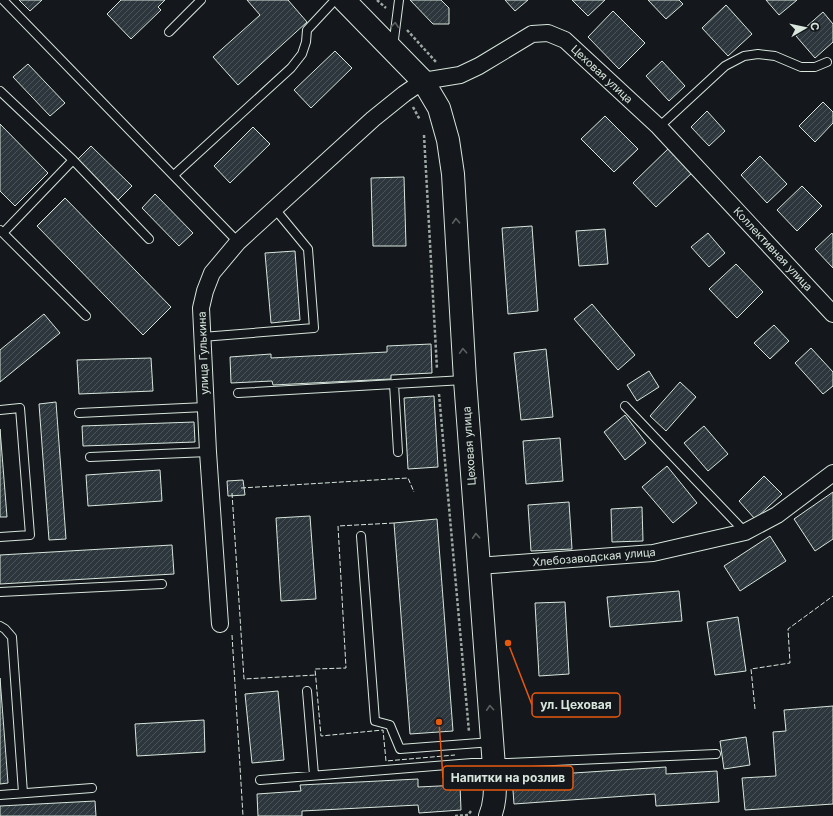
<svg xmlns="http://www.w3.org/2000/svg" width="833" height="816" viewBox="0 0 833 816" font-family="Inter,sans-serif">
<defs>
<pattern id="building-hatch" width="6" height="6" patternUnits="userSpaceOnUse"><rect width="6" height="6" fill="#2c363c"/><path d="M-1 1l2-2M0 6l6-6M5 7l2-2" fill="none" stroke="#4a5358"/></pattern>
</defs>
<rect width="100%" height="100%" fill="#14181c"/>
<path fill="url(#building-hatch)" stroke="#d8e6dc" d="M19,0H42L30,11Z
M121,0H165L158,7L161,10L131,39L107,14Z
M247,0H288L307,22L238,85L213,57L260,15Z
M410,0H441L449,8V24H433Z
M505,0H528L515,11Z
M572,0H605L588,16Z
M648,0H679L683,4L666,19Z
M766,0H797L779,15Z
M726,5L752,34L728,56L702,28Z
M613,11L645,43L619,69L588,37Z
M823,12L833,24V42L815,58L796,36Z
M335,51L352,68L311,108L294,90Z
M662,61L685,86L669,101L646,76Z
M28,64L65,103L50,116L13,77Z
M823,102L833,112V123L815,142L799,126Z
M707,111L725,131L709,146L691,127Z
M605,116L638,149L614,172L581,139Z
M0,124L48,173L15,206L0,191Z
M253,127L270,144L230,183L214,166Z
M91,146L132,186L118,200L77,160Z
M671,146L694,171L656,207L633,183Z
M760,156L787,184L767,203L741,175Z
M404,177L406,246H373L371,178Z
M802,186L822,206L797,231L777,210Z
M155,194L193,233L179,246L142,208Z
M65,198L171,307L143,335L37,226Z
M532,226L538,311L508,314L502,228Z
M605,229L608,264L579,266L576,231Z
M708,233L725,253L709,267L691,247Z
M832,233L833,235V268L815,249Z
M295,251L300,320L271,323L265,253Z
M736,264L763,292L737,318L709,289Z
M592,304L635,355L618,370L574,319Z
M44,314L60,333L0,382V350Z
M774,325L789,341L770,359L754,343Z
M431,344L432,373L391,375V379L273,385L272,381L231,383L230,357L271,354V358L387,352V346Z
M811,348L833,372V386L823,394L795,363Z
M546,349L553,417L521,420L514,353Z
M151,358L153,391L79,394L77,360Z
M649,371L659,387L637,401L627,385Z
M680,382L696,397L666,431L650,416Z
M434,396L438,467L408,469L404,398Z
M56,402L66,539L49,540L39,404Z
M625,415L646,443L625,460L604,432Z
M194,422L195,442L83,446L82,426Z
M704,426L728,454L708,471L684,443Z
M0,429L7,517H0Z
M560,438L563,481L526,484L523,441Z
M667,466L697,503L673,523L642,487Z
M160,470L162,501L88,506L86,475Z
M764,476L782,494L755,519L739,501Z
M243,480L245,495L228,496L227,481Z
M833,492V539L815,551L794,519Z
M569,502L572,549L531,551L528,505Z
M642,507L643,541L612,542L611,509Z
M310,516L316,599L281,601L276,518Z
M437,519L453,731L410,734L394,523Z
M770,536L786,561L740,591L724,566Z
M172,545L174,574L0,584V555Z
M679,591L682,621L610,627L607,597Z
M565,602L569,674L539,676L535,603Z
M738,617L746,671L715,675L707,622Z
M0,678L8,783L0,784Z
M278,691L284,760L252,763L245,694Z
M833,706V804L745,810L742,778L776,776L773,732L786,731L784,710Z
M204,720L205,752L137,756L135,724Z
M746,737L750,765L724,769L720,741Z
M666,767V774L717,771L719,802L656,806L655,794L514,804L512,777Z
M418,779V787L460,785L461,810L419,813L418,805L302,811V816H258L257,794L301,791L300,785Z
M95,801L96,816H0V806Z"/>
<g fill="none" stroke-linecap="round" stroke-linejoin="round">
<g stroke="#d8e6dc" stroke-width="10">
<path id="service" d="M3,0L238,242
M169,32L201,0
M393,47L399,0
M0,91L73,160L149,239
M659,127L725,66L744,56L758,54L775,56L801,67H815L827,62
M174,175L291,68L302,54L306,42L307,30L335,0
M0,230L86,316
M3,233L73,160
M202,337L314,328L308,249L275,209
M394,384L398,452
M238,393L464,380
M625,406L745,532
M0,410L20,408L30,535L0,537
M79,413L205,407
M90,457L208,452
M361,536L375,721L390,725L400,749L492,742
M0,592L162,584
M0,626L5,629L12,637L23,793
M307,691L314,775
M260,780L472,763H508L716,754
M0,795L92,788"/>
</g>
<g stroke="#d8e6dc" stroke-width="18">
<path id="minor" d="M478,566L653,553L745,532L777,515L833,473
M220,624L208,452L201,308L205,291L212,273L238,242L373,119L404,94L423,81L460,75L479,66L532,34L548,33L565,40L659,127L833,314"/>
</g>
<g stroke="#d8e6dc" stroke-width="24">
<path id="secondary" d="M344,0L423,81L439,108L448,140L453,174L465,380L495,780C495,792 495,804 490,816"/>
</g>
<path stroke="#9da8a2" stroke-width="2.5" stroke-dasharray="3 2" stroke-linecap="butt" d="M377,0L386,8
M407,30L436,62
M413,107L420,120
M424,135L437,369
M439,394L469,732
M455,816L468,815L471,811"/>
<use href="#service" stroke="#14181c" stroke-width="8"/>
<use href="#minor" stroke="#14181c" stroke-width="16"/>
<use href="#secondary" stroke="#14181c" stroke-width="22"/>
<path stroke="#d8e6dc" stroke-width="1" stroke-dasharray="5 2" stroke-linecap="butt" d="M241,488L408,478L414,492
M232,493L244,679L316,675
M394,523L338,526L346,668L315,669L321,736L383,730L386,761L455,755
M232,635L243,816
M755,709L751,669L790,663L788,629L833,596"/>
</g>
<defs><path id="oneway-chevron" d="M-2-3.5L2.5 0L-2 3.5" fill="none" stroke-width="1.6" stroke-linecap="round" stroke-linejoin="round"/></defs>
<g stroke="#59605f">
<use href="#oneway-chevron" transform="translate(395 25) rotate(-84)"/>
<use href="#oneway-chevron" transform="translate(456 221) rotate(-93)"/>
<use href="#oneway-chevron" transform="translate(463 351) rotate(-93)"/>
<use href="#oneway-chevron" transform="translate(476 536) rotate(-94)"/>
<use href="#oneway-chevron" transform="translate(490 708) rotate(-94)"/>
</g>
<g text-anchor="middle" stroke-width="3" stroke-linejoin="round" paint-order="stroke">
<g font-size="11" fill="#d8e6dc" stroke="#14181c">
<text transform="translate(602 74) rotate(43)" y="4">Цеховая улица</text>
<text transform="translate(773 249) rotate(47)" y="4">Коллективная улица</text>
<text transform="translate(203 353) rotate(-92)" y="4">улица Гулькина</text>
<text transform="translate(469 446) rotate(-94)" y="4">Цеховая улица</text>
<text transform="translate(594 557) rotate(-5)" y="4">Хлебозаводская улица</text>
</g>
</g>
<path fill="none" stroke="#e8590c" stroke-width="1.5" d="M508 643L532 705M439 722L443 778"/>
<g fill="#e8590c" stroke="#14181c" stroke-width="1.5">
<circle cx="508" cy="643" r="4"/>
<circle cx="439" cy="722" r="4"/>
</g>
<g fill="#14181c" stroke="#e8590c" stroke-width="1.5">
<rect x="532" y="693" width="88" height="24" rx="4"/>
<rect x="443" y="766" width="130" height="24" rx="4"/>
</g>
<g font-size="12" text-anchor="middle" font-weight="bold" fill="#d8e6dc">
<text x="576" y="709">ул. Цеховая</text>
<text x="508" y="782">Напитки на розлив</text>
</g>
<g transform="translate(805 28) rotate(81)" stroke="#14181c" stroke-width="3" paint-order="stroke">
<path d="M0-3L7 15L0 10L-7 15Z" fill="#d8e6dc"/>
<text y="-6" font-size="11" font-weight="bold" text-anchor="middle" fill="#d8e6dc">С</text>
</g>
</svg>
